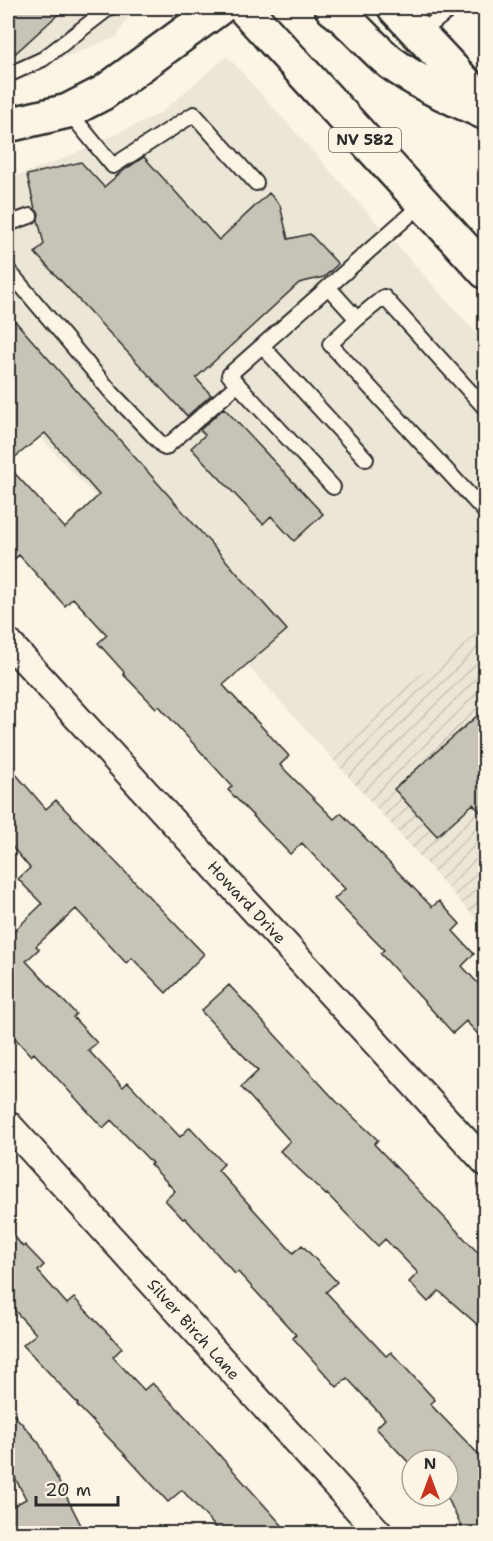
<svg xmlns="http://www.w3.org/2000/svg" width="493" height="1541" viewBox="0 0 493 1541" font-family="'Shantell Sans',sans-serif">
<defs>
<pattern id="industrial-furrows" width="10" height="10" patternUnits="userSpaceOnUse" patternTransform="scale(1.5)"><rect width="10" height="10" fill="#ece6d7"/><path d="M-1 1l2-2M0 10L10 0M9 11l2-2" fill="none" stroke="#cbc5b9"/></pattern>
</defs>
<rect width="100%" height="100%" fill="#fcf5e5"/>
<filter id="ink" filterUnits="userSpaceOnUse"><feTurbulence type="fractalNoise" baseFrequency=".0167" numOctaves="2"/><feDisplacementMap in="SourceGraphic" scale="12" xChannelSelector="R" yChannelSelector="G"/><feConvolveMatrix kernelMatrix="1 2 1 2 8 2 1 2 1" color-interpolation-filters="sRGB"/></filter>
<g filter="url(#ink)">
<path fill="#ece6d7" d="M8,8H133L117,37L21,74L8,78Z
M227,56L485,343V619L328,754L8,401V179L60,160L159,114Z"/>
<path fill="url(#industrial-furrows)" d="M485,619V929L328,754Z"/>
<path fill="#c8c3b7" stroke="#2b2b2b" stroke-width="1.5" d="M8,8H65L8,60Z
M144,157L219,240L269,193L280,205L288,239L310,234L338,264L324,277L299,283L196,378L211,395L187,416L35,253L44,244L38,220L39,213L35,209L27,175L81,162L104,187L120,173Z
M8,313L287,630L223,685L289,756L280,765L334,819L341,813L432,907L439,901L460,924L453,931L474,954L462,966L486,992V1043L466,1021L453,1033L380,953L384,950L334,899L345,889L302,843L290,854L228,790L232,786L159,706L156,708L123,674L124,672L98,643L107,635L73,598L65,606L19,555L8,565V466L65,528L99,495L45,433L8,463Z
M224,408L323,514L294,541L271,516L263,524L191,448L205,435L200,430Z
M486,708V818L473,804L437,836L394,789Z
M8,765L46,809L56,800L204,954L166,993L132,958L126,963L76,909L36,946L39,949L26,961L76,1014L73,1017L97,1043L88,1050L123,1087L128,1082L180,1137L190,1127L224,1164L218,1170L293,1253L302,1245L337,1282L326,1292L386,1356L391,1352L435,1400L430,1404L486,1462V1533H464L447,1496L448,1460H412V1466L376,1428L385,1419L347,1378L337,1387L293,1338L296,1335L238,1272L235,1274L185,1218L183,1219L165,1200L175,1191L150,1164L152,1163L111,1120L103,1128L34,1053L31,1056L8,1030V937L42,904L18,879L30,868L8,842Z
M229,985L336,1101L378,1140L374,1144L486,1261V1332L439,1291L428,1302L409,1282L418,1273L385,1239L378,1246L327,1194L326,1195L280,1151L290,1141L241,1087L258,1071L201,1011Z
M8,1228L23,1247L25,1245L44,1265L38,1271L67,1304L74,1298L122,1348L113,1357L144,1390L152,1383L180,1411L289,1533H221L182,1490L168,1502L128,1458L77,1405L78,1404L23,1345L36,1334L8,1303Z
M8,1408L39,1443L85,1533H14L8,1522V1509L26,1499L8,1464Z"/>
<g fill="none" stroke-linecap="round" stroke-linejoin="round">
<g stroke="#2b2b2b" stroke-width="18">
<path id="lane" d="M419,34L452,8
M8,75L43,59L109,8
M68,111L113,166L194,114L256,183
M8,224L30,216
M8,270L112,393L165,448L238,384
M328,287L357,319L384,297L486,409
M357,319L330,344L486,513
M262,346L366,459
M333,487L229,375L423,203"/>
</g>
<g stroke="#2b2b2b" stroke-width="30">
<path id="street" d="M8,642L486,1163
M8,1124L380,1534"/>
</g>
<g stroke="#2b2b2b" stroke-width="38">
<path id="secondary" d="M8,125L68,111L103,93L219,8"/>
</g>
<g stroke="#2b2b2b" stroke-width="38">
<path id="primary" d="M244,8L486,272
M332,8C353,23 369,45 390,62C419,84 453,98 486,113
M395,8L486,105"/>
</g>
<use href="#lane" stroke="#fcf5e5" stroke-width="14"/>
<use href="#street" stroke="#fcf5e5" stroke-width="26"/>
<use href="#secondary" stroke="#fcf5e5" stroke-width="33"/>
<use href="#primary" stroke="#fcf5e5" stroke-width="33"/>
</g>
</g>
<g text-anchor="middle" stroke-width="4.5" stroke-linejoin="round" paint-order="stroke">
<rect fill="#fcf5e5" stroke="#6a6863" stroke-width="1.5" x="329" y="128" width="72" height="24" rx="4.5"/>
<g font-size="15" font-weight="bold" fill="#2b2b2b">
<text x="365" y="145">NV 582</text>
</g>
<g font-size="16" fill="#2b2b2b" stroke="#fcf5e5">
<text transform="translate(247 902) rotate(47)" y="6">Howard Drive</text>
<text transform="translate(194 1329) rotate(48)" y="6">Silver Birch Lane</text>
</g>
</g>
<rect width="493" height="1541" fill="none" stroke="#fcf5e5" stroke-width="30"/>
<rect x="15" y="15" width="463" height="1511" fill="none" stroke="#2b2b2b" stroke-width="2" filter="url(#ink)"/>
<g transform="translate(430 1478)"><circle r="28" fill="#fcf5e5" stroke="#a8a49b" stroke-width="1.5"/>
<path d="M0-4.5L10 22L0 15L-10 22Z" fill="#c8321e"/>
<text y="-9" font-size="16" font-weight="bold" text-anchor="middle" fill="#2b2b2b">N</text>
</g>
<path d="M36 1496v9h82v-9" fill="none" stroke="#2b2b2b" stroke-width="3"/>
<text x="45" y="1496" font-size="18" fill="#2b2b2b" stroke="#fcf5e5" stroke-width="4.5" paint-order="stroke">20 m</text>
</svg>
